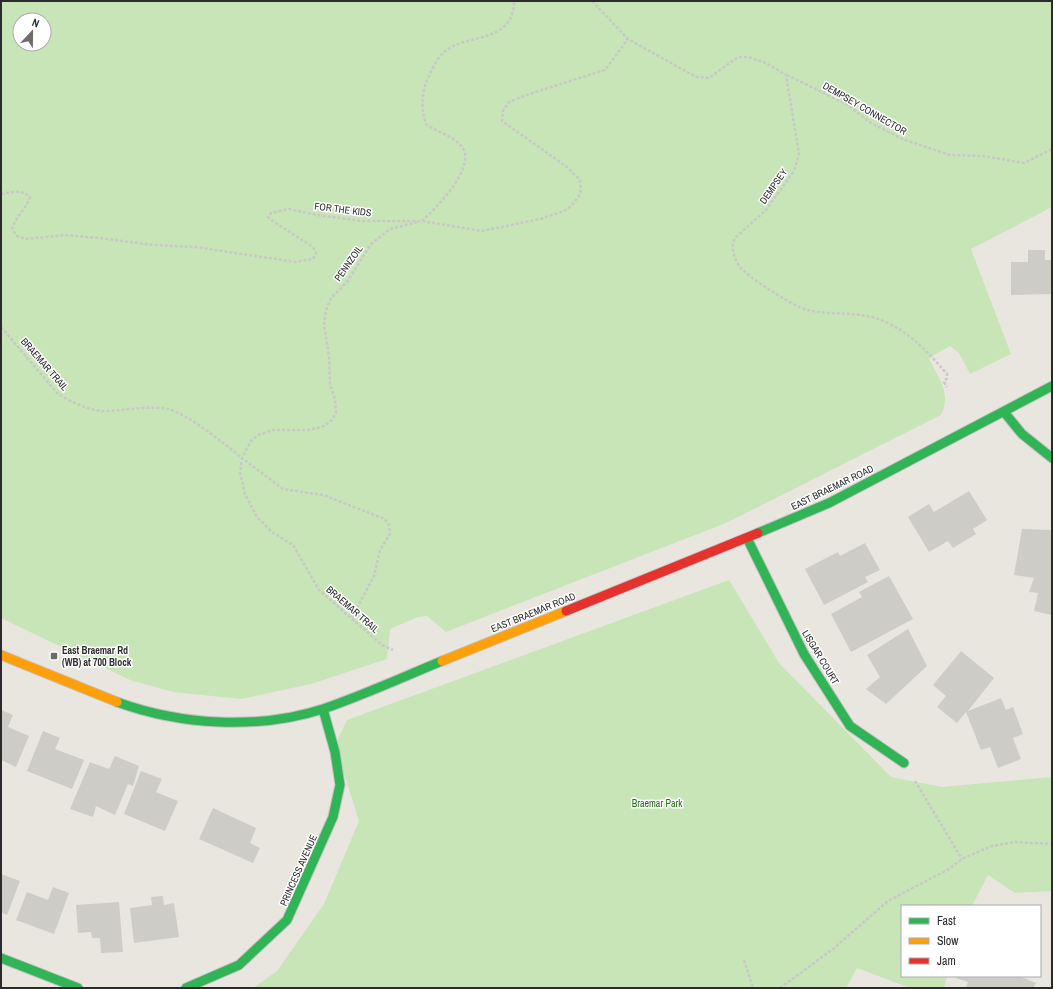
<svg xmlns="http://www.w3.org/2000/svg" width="1053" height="989" viewBox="0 0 1053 989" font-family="'Archivo Narrow',sans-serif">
<rect width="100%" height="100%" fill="#e9e6e0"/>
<path fill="#c8e5b8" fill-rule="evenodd" d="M1,1H1052V207L971,249L1011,354L970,374L959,353L950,346L929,358C938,378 952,393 941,415L726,523L446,632L427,616L418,617L392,628L390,630L387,659L311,684L241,699L173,692L130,680L1,618ZM20,20H44V44H20Z
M729,580L779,663L891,777L942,787L1052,777V891L1015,893L988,875L972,906H902V976H947L944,988H910L857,968L846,988H253L277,971L324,904L359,821L335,745L347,720Z"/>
<path fill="#ceccc7" d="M1028,250H1045V260H1052V294L1011,295V262H1028Z
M969,491L987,520L973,529L976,534L953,548L948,541L929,552L908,517L929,504L934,512Z
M1022,529L1052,530V615L1034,611L1038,593L1029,592L1034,578L1014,575Z
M865,543L880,570L865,577L868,582L824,605L805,569L838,552L840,556Z
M889,576L913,619L851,652L831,614L862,597L859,592Z
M908,629L927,666L886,704L866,689L880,677L867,655Z
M961,651L994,678L968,711L1001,698L1006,710L1013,707L1023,734L1013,738L1021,759L998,768L990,747L981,750L966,712L957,723L937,707L946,696L933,685Z
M1,710L13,715L8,727L29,736L16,767L1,760Z
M43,731L60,738L55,749L84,760L72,789L27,771Z
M115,756L139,766L133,786L128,784L115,815L96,806L93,817L70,809L90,762L109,769Z
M141,771L162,779L156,792L178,801L165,831L124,814Z
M213,808L256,828L250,843L260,848L253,863L199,839Z
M1,874L20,881L7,915L1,912Z
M53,887L69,893L54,934L16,920L27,892L48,900Z
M163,896L164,905L174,903L179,937L134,943L130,908L152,905L151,897Z
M119,902L123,952L101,953L100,938H92L91,932L78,933L76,905Z
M957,976H1019L1036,983L1033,988H966L968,982L956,978Z"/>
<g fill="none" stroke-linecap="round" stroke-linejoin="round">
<g stroke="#c3c2c2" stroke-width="11">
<path id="fast" d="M1004,412L1022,434L1052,458
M758,533L829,503L1052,386
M747,538L804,654L850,726L904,763
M117,702C180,725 258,730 323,709C364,695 403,677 442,661
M1,958L78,988
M186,988L239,965L287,920L333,817L340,785L335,752L323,709"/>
</g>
<g stroke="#c3c2c2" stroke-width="11">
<path id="slow" d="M1,655L117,702
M442,661L566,611"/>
</g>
<g stroke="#c3c2c2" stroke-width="11">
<path id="jam" d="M566,611L758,533"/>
</g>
<path stroke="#c8c8c7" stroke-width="2.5" stroke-dasharray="3 2" stroke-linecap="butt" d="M592,1L628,39L696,77L709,78L738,57H748L766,63L786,75L799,154L794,171L766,210L735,238C730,247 734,257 739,266C746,276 794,307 807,310C834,316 862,310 888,323C912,335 929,353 947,374V378L944,382L947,387
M787,75L848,105L871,123L902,139L950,155L984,156L1024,163L1052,149
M1,194C11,192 22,189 30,197C26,209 16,216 12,229L17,236L25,239L65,235L100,238L153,245L195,247L295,262L313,259L316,253L313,247L274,222L268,217L271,213L289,209L317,215L362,221H421L482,231L540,219L564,211L571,206L579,196L581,190L580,180L567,167L502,121L503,111L509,102L529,94L605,70L628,39
M422,221C436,208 477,167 462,147C454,136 437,132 426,124C421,108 421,92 429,76C432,69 437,59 443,53C465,32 513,46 514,1
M1,327L58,394C71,402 88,410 103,411C125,411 146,405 168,409C188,414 225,444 242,458L240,472L245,494L257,517L272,532L293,545L319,590L382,645L393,650
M352,617L374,576L380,550L390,534L389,525L385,519L323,495L283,489L242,458L251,441L258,435L273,430H309L324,426L332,420L336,413L335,399L330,385L329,356L324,325L326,310L331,298L347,282L371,244L390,229L417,222
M915,781L962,859
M744,960L753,988
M780,988L833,949L888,901L949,869L962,859L992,846L1015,842L1052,844"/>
<use href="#fast" stroke="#30b455" stroke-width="9"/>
<use href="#slow" stroke="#ff9f0a" stroke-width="9"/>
<use href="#jam" stroke="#e5322d" stroke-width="9"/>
</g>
<rect fill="#6e6c6a" stroke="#fff" stroke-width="1.5" x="50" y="652" width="8" height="8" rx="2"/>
<g text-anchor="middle" stroke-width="3" stroke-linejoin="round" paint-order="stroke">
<g font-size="10" fill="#2b2b2b" stroke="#fff">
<text transform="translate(865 108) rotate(30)" y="4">DEMPSEY CONNECTOR</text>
<text transform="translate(773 186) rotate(-55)" y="4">DEMPSEY</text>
<text transform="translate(343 209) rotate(7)" y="4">FOR THE KIDS</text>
<text transform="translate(348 263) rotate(-55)" y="4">PENNZOIL</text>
<text transform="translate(45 364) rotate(49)" y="4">BRAEMAR TRAIL</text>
<text transform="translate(832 487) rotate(-26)" y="4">EAST BRAEMAR ROAD</text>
<text transform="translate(353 609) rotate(41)" y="4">BRAEMAR TRAIL</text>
<text transform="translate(533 612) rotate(-22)" y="4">EAST BRAEMAR ROAD</text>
<text transform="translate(821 657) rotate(59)" y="4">LISGAR COURT</text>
<text transform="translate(298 870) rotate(-66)" y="4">PRINCESS AVENUE</text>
</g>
<g font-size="10" font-weight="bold" fill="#2b2b2b" stroke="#fff" text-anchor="start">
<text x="62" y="654">East Braemar Rd<tspan x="62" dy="12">(WB) at 700 Block</tspan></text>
</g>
<g font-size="10" fill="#246a18" stroke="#fff">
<text x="657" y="807">Braemar Park</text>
</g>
</g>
<rect width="1053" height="989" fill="none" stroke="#2b2b2b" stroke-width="4"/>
<rect x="901" y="905" width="140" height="72" fill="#ffffff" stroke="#aaaaaa"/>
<rect x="909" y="918" width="20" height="6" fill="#30b455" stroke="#aaaaaa"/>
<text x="937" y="925" font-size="12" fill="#2b2b2b">Fast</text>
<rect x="909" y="938" width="20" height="6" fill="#ff9f0a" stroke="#aaaaaa"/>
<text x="937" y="945" font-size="12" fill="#2b2b2b">Slow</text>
<rect x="909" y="958" width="20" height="6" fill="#e5322d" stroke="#aaaaaa"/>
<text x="937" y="965" font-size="12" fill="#2b2b2b">Jam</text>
<g transform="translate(32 32) rotate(22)"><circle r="19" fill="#ffffff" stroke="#aaaaaa"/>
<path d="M0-3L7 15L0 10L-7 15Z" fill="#6e6c6a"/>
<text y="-6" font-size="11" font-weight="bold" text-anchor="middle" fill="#2b2b2b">N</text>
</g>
</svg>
